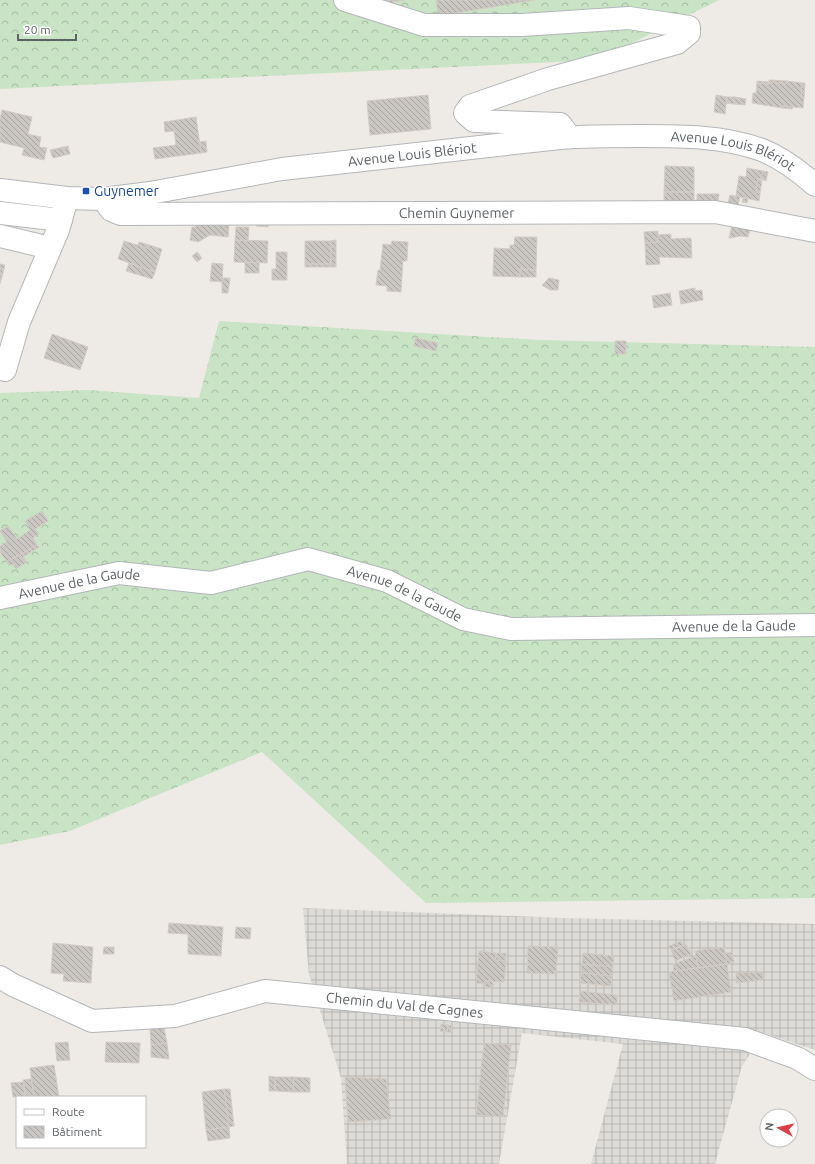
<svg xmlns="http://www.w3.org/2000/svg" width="815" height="1164" viewBox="0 0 815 1164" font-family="Ubuntu,sans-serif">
<defs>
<pattern id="industrial-grid" width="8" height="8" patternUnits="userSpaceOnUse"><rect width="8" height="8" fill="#dddbd8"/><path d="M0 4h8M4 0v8" fill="none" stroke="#b6b5b3"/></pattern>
<pattern id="forest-crowns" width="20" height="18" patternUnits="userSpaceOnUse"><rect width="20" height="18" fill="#c8e4c4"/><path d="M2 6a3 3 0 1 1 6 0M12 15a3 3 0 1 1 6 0" fill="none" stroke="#a6bca3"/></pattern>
<pattern id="building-back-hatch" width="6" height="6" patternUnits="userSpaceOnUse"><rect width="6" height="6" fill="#cac6c2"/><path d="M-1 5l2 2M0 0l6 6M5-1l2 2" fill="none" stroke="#a7a4a1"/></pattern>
</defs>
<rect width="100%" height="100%" fill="#eeebe6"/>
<path fill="url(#industrial-grid)" d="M303,908L564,918L815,924V1050L764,1033L742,1066L715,1164H591L623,1044L522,1033L499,1164H347L341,1078L309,975Z"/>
<path fill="url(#forest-crowns)" d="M0,0H719L598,60L0,89Z
M219,321L541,340L815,347V898L426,903L262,752L70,831L0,845V393L87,390L199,398Z"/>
<path fill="url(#building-back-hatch)" stroke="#d3ccc4" d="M377,0H405L378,5Z
M436,0H535L438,16Z
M769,80L787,81L786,84L769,82Z
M757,81L769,82V84L757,83Z
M787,81L802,83L801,97L804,98L803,108L782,106V108L752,103L753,93H756L757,83L769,84V82L786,84Z
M802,83H805L804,98L801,97Z
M428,95L431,129L370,135L367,101Z
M716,95L727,97L725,114L714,112Z
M727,97H735L734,104L726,103Z
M735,97L746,99L745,105L734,104Z
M782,106L793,107L792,109L782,108Z
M2,110L32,117L28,134L41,137L39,147L47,148L44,160L22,155L24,148L0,142V119Z
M196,117L201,153L155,159L153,148L176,145L174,131L165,132L164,122Z
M206,141L207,152L201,153L200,142Z
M68,146L70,154L65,155L64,147Z
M64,147L65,155L53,158L50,150Z
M665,166L694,167V192H664Z
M747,168L763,171L761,179L758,178L756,192L760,193L759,201L736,196L739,176L746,177Z
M763,171L768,172L766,181L761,179Z
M758,178L762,181L760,193L756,192Z
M664,192H694V201H664Z
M697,194H719L718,203L697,202Z
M730,195L740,197L737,210L727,208Z
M743,198L748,199L747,203L742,202Z
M256,219L268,220V227L256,226Z
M197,222L229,225L228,237L210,235L198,242L190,240L192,227H196Z
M732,225L750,229L748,237L741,236L729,238Z
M236,227H249L248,241L235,240Z
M658,231V242L645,243L644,232Z
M671,234V239L691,238L692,258L659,257L660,264L646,265L645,243L658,242V235Z
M515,237H537L536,270L520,269V277L493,276L494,248L510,249V245H514Z
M235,240L268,241L267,263L234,262Z
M336,240V267H331V241Z
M124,241L147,248L149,245L162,249L155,272L118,259Z
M305,241H331V264H305Z
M392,241L408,242L407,261H403L401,292L387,291V286L376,285L378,270H380L383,244L391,245Z
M139,242L149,245L147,248L138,245Z
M197,252L202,258L197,262L192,256Z
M276,252H287V280H272V269H276Z
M245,262L259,263V273H245Z
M129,263L155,272L152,279L126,271Z
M212,263L223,264L222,282L210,281Z
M0,264L5,265L0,284Z
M305,264H331V267H305Z
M520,269L536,270V277H520Z
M222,278H230L228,293H222Z
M549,278L559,280L558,290H550L542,285Z
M695,288V291L702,290L703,300L681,304L679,291Z
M670,293L672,305L654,308L652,296Z
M52,334L88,347L80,370L44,358Z
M415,338L438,343L436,351L414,346Z
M615,341H626V354H615Z
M42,511L48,521L35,529L39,534L33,538L37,545L7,562L0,552V546L7,542L0,531L8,526L17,539L30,530L25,521Z
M37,545L39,547L23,557L27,562L16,569L13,564L9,566L7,562Z
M169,923L223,927L221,956L188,954V934L168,933Z
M236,927L251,928L250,939L235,938Z
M681,941L683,946L671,950L669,946Z
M53,943L93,947L91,983L63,981L64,974L51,973Z
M686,944L691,954L675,961L671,950Z
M528,946L558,947L556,974L527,973Z
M104,947H114V954H103Z
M724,947L727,964L698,968L695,951Z
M479,951L497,953L495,960L506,961L504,982L485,981V984L476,983Z
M732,952L734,962L727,964L725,953Z
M497,953H506V961L495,960Z
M583,953L614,956L613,967L582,964Z
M696,956L698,968L674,971L673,964Z
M582,964L613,967L612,976L581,973Z
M727,964L731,992L674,1001L669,972Z
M763,972V980L736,983V973Z
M581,973L612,976L611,986L580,983Z
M485,981H493V988L485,987Z
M580,991L617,995V1005L579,1002Z
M441,1024L448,1025L447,1032L440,1031Z
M448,1025L452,1026L451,1032H447Z
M164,1027L167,1043L151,1045L150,1029Z
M68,1042L70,1060L57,1061L55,1043Z
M106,1042L140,1043L139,1063L105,1062Z
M167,1043L169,1059L151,1057V1045Z
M484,1043L511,1045L503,1117L476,1115Z
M54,1065L59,1097H34L30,1068Z
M269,1076L275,1077V1091H269Z
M275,1077H294L293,1092L275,1091Z
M294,1077L310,1078V1092H293Z
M345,1077L386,1079L391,1119L348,1122Z
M31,1079L34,1095L26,1096L23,1080Z
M23,1082L25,1096L13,1097L11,1083Z
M224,1089L229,1127L206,1130L202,1092Z
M224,1089H230L234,1126L229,1127Z
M229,1127L230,1138L208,1141L206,1130Z"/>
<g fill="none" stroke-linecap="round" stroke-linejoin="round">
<g stroke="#b3b6b9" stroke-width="24">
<g id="minor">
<path d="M345,0L424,25H522L629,18L689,27V33L677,43L548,79L470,106L465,113L474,121L560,124L570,137"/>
<path id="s1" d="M0,190L67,198L103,199L150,193L282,169L560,138C587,136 614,136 642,136C682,136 723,136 762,150C782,158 799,171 815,185"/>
<path id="s2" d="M103,199L111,210L121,214L715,212L815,231"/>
<path d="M0,213L61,220"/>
<path d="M0,236L50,248"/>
<path d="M5,370L19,322L58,230L67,198"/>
<path id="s3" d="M0,598L119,573L211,583L308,559L387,581L463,619L511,629L815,625"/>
<path id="s4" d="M0,977L13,985L92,1021L175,1016L265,991L745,1039L797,1058L815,1069"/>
</g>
</g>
<use href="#minor" stroke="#fff" stroke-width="22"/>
</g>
<rect fill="#1a4fb4" stroke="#fff" stroke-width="1.5" x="82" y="187" width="8" height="8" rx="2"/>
<g text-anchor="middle" stroke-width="3" stroke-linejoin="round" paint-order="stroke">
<g font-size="14" fill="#5d6265" stroke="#fff">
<text dy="5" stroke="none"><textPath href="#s1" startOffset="740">Avenue Louis Blériot</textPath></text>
<text dy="5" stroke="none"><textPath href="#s1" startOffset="416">Avenue Louis Blériot</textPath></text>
<text dy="5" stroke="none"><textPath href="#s2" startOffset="360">Chemin Guynemer</textPath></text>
<text dy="5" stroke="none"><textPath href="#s3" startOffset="81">Avenue de la Gaude</textPath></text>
<text dy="5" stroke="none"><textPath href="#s3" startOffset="417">Avenue de la Gaude</textPath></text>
<text dy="5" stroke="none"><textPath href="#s3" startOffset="753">Avenue de la Gaude</textPath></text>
<text dy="5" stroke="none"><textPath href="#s4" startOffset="419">Chemin du Val de Cagnes</textPath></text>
</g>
<g font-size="14" fill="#164399" stroke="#fff" text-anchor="start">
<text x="94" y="196">Guynemer</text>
</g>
</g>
<rect x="16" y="1096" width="130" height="52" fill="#ffffff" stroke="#bec0c1"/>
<rect x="24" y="1109" width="20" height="6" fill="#ffffff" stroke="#bec0c1"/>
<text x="52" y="1116" font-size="12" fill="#5d6265">Route</text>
<rect x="24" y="1126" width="20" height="12" fill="url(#building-back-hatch)" stroke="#bec0c1"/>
<text x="52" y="1136" font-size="12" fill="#5d6265">Bâtiment</text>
<g transform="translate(779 1128) rotate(278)"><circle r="19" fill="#ffffff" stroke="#bec0c1"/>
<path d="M0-3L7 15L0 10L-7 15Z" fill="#dd3d45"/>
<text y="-6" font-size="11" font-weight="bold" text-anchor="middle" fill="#5d6265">N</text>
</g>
<path d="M18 34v6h58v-6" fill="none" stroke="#5d6265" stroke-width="2"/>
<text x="24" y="34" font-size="12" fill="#5d6265" stroke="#ffffff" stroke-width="3" paint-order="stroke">20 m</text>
</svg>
